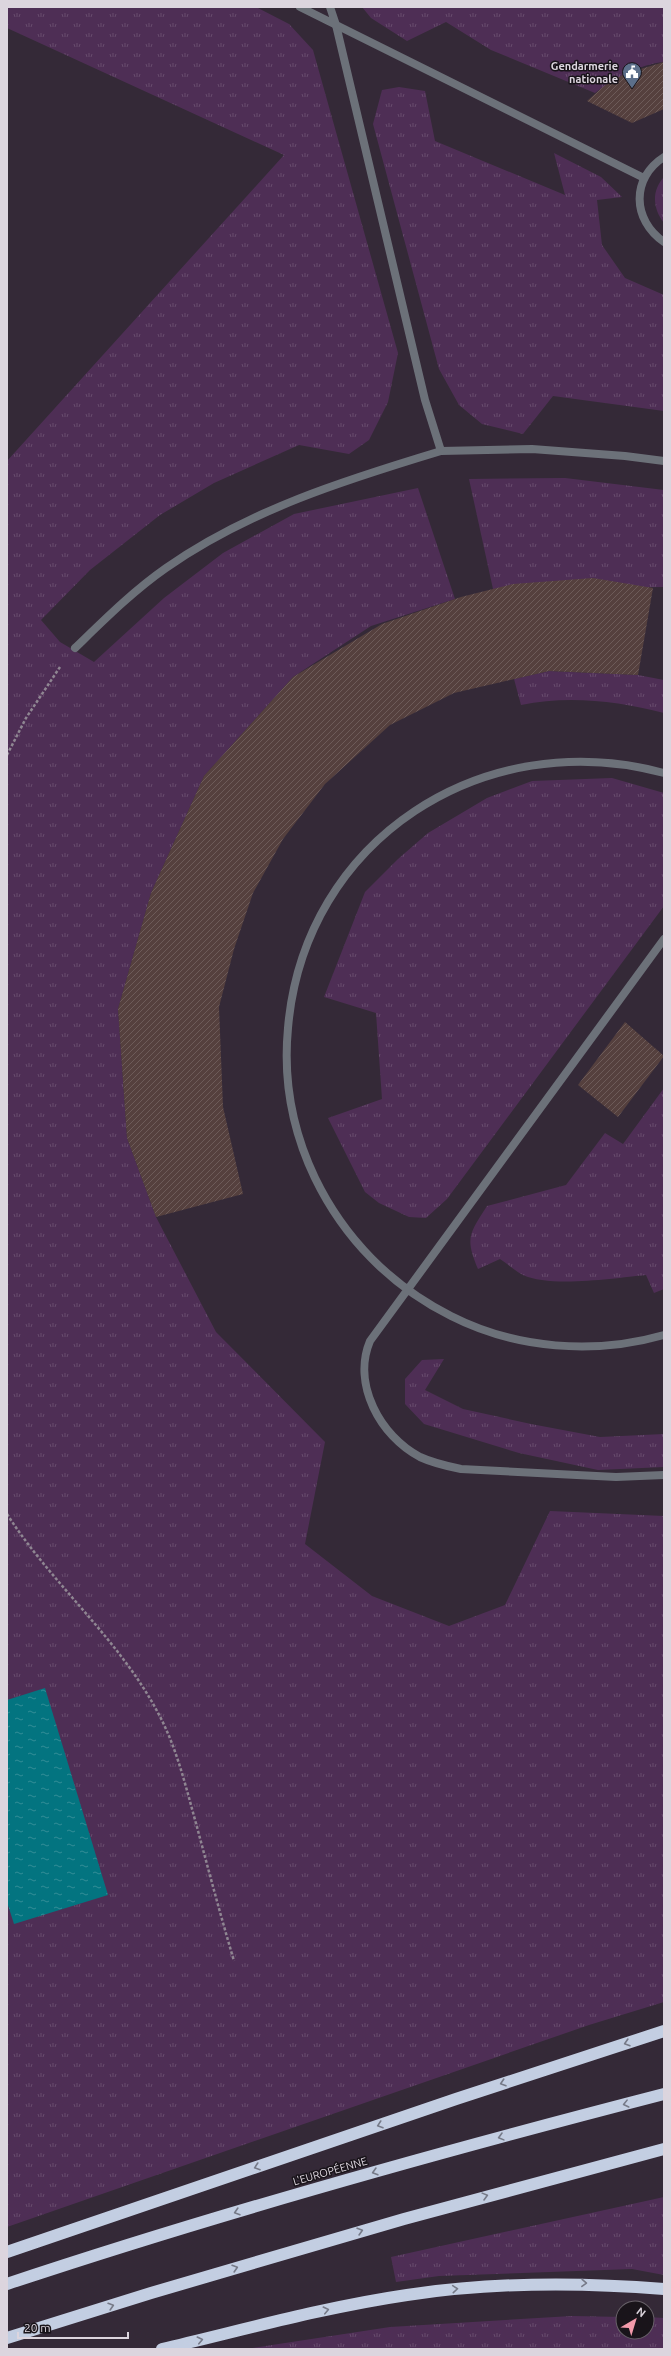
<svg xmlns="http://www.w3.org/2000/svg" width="671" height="2356" viewBox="0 0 671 2356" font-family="Ubuntu,sans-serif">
<defs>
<pattern id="grass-tufts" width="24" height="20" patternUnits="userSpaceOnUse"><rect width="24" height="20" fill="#4e2e55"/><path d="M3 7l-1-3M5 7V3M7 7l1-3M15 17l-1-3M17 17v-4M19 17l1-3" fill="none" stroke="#674b6d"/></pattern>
<pattern id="water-ripples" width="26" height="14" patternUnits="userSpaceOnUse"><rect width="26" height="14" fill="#037480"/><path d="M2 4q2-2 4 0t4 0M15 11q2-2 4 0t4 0" fill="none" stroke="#338d97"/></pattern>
<pattern id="building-hatch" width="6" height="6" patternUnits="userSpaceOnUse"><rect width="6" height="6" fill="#55403e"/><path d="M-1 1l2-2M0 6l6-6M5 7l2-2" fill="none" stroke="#6d5b59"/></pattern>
</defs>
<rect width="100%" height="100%" fill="#342937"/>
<path fill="url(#grass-tufts)" d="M7,7H256L289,24L313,50L398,353L388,402L369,440L349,454L299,445L214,483L160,515L90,570L41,620L60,642L94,662L164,598L223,553L294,514L418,488L455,599L371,626L293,677L204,776L151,893L118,1009L127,1138L156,1217L216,1332L325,1442L305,1544L372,1596L449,1626L505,1605L550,1511L664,1516V2002L589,2025L7,2227V461L284,155L7,28Z
M362,7H664V62C639,64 615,79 595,93L491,50L446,22L407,41L371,18Z
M399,87L425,91L435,141L565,195L554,153L601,177L622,197L597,200L602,245L625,278L664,295V411L553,396L523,434L482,424L459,405L439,369L373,124L382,90Z
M664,177V223C653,209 651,191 664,177Z
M565,478L664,490V587L493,589L469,479Z
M549,671L638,675L664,680V713C618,701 568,695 521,705L514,679Z
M612,778L664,793V906L447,1199L426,1218L409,1217L379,1203L365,1192L328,1118L382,1099L376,1013L324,997L365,892L398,859L428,833L487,798L532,781Z
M664,1088V1289L654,1293L646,1275C615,1278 551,1288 523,1275C515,1271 508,1264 500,1259L478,1269C465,1238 469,1234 487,1206L566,1185L605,1133L623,1144Z
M444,1359L425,1390L463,1409L531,1424L600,1437L664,1434V1467L598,1470L519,1453L424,1424L405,1404V1379L422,1360Z
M664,2197V2275L632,2269L439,2276L396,2282L391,2257Z
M572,2316L623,2317V2332H647V2317L664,2318V2349H246L390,2327Z"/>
<path fill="url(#water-ripples)" d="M45,1688L108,1895L14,1924L7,1902V1700Z"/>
<path fill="url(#building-hatch)" d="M664,62V109L632,123L587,101L604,86L624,74Z
M593,578L653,588L638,675L549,671L454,693L390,725L325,784L283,839L253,893L234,949L219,1007L223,1107L243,1194L156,1217L127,1138L118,1009L151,893L204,776L293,677L382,624L461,597L513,584Z
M625,1022L664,1056L618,1117L578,1085Z"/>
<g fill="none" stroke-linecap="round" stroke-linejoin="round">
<path stroke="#8f8692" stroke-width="2.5" stroke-dasharray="3 2" stroke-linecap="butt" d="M7,755L26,718L60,667
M7,1514C51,1583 118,1638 157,1711C177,1747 186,1788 197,1827C209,1872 221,1917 234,1961"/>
<path stroke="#6c7179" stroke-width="8" d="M441,451L532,449L625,456L664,461
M75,648C104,620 133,591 166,568C249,510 345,480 441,451L425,400L336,25
M664,773C484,724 304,839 288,1028C283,1080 293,1132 315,1178C344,1238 391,1286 451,1316C516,1349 594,1355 664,1335
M664,939L370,1341C352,1384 380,1436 420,1457C433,1463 446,1466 461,1469L616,1477L664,1475"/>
<path stroke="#6c7179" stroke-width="8" d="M300,7L644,178
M330,7L336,25
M664,157C631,178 632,220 664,242"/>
<path stroke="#c3cee2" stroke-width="12" d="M7,2252L456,2099L664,2031
M7,2284C223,2212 443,2151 664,2094
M7,2338L151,2293L404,2219L664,2149
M162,2349C243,2330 325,2307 407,2295C493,2282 578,2282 664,2289"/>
</g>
<defs><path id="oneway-chevron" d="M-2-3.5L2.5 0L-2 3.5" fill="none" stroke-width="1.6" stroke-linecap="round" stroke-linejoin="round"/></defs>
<g stroke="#767a88">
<use href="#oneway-chevron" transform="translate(627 2043) rotate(163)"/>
<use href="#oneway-chevron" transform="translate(503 2083) rotate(162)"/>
<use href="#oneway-chevron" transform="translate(626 2104) rotate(166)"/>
<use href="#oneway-chevron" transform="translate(380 2125) rotate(161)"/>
<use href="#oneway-chevron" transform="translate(501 2137) rotate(165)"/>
<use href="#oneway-chevron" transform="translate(257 2167) rotate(161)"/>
<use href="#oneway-chevron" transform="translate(375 2172) rotate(164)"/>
<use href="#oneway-chevron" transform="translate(485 2196) rotate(-15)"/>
<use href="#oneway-chevron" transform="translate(237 2212) rotate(163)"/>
<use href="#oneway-chevron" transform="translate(360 2231) rotate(-16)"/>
<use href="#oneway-chevron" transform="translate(235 2268) rotate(-17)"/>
<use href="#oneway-chevron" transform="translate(584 2283) rotate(2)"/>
<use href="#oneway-chevron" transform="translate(455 2289) rotate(-5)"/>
<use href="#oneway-chevron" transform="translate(111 2306) rotate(-17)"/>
<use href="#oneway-chevron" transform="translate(326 2310) rotate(-13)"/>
<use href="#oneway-chevron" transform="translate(200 2340) rotate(-13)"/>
</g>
<defs>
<g id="civic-pin" transform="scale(1)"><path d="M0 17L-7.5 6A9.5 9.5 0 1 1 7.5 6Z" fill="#5c6f8a" stroke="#19141a"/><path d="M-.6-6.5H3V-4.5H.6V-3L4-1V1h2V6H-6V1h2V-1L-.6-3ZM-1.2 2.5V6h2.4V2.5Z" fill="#fff"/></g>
</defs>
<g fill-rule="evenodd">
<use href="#civic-pin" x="632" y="72"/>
</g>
<g text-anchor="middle" stroke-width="3" stroke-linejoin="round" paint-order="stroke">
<g font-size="11" font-weight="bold" fill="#dcd5de" stroke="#19141a" text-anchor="end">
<text x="618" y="70">Gendarmerie<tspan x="618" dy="13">nationale</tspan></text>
</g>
<g font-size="11" fill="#dcd5de" stroke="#19141a">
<text transform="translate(330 2171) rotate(-16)" y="4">L'EUROPÉENNE</text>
</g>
</g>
<rect width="671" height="2356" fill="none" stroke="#dcd5de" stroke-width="16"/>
<g transform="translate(635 2320) rotate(38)"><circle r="19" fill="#19141a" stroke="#676168"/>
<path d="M0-3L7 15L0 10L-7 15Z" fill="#f39aaa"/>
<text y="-6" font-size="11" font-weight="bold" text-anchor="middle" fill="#dcd5de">N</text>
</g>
<path d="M18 2332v6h110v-6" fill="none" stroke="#dcd5de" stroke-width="2"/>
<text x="24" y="2332" font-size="12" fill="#dcd5de" stroke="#19141a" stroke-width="3" paint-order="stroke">20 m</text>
</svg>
